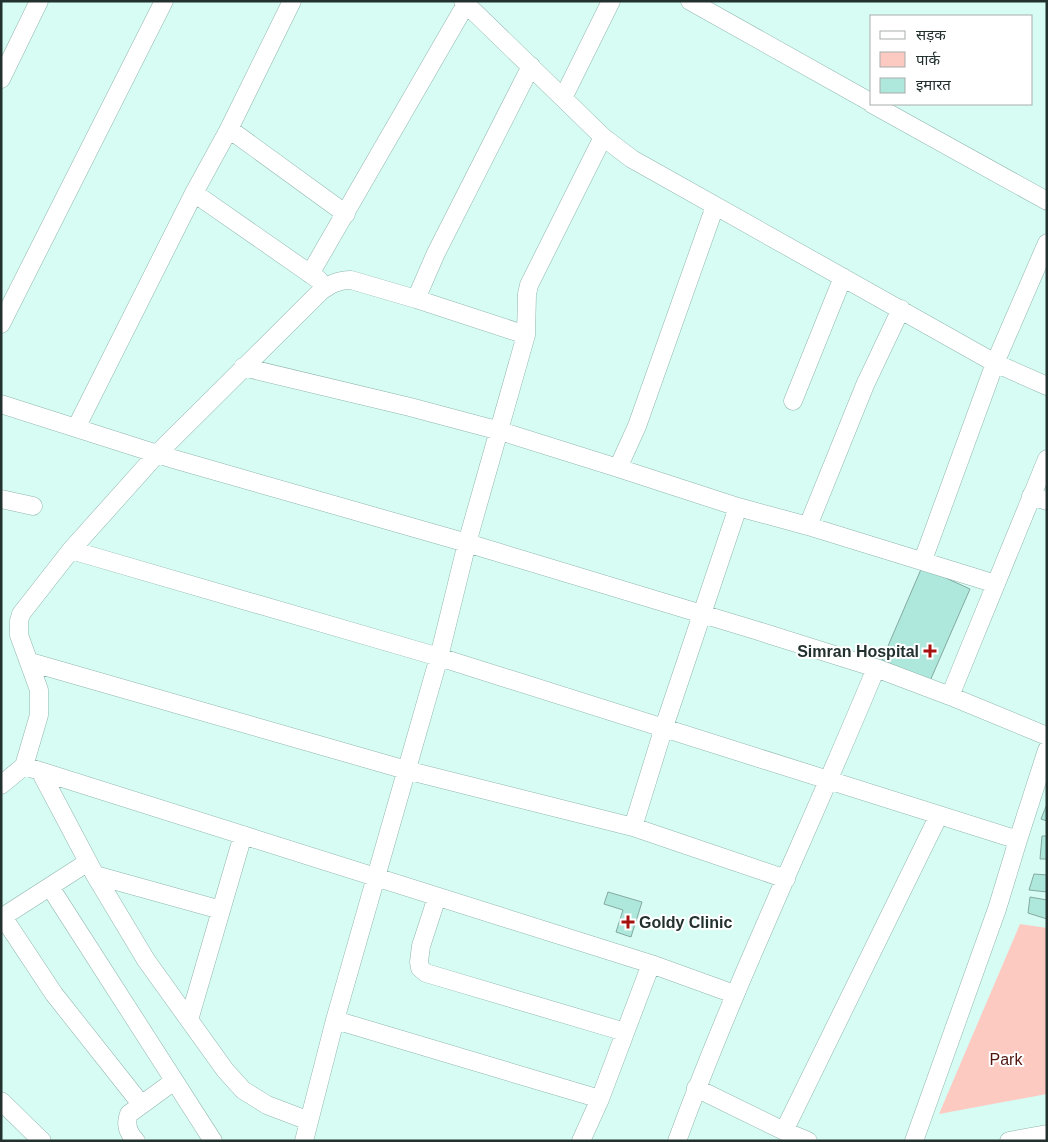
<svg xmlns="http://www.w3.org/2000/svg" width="1048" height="1142" viewBox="0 0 1048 1142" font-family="Helvetica,'Noto Sans Devanagari',sans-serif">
<rect width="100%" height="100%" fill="#d6fcf4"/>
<path fill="#fdcac2" d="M1020,924L1047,928V1094L939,1114Z"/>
<path fill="#aee8dc" stroke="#84a9a1" d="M922,567L970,589L930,681L882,660Z
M1047,804V821L1041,819Z
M1042,836H1047V859H1040Z
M1034,874L1047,875V892L1029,890Z
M608,892L642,902L631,937L616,932L623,910L604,904Z
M1030,897L1047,900V919L1028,913Z"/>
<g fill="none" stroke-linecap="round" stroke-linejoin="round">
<g stroke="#91b6ae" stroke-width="19">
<path id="street" d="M463,1L563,98L611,1
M690,1L872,103
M1,79L39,1
M563,98L603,137L632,159L995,363L1047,243
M872,104L1047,201
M229,129L346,214
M194,193L319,280
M715,206L637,426L618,468L738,507L808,526L996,584
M310,274L466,4
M416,299L436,253L531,66
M1,324L164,1
M243,367L410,407L500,431L618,468
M793,401L843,277
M1,404L170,458L467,543L755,630L876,668L950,696L1047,736
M76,428L194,193L229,129L292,1
M1031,496L1047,501
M1,499L33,506
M808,526L865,385L901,309
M71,550L439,657L1018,840L1047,750
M923,560L995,363L1047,386
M30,662L406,770L633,827L786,879
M950,696L1047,459
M24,766L651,964L734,994
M40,771L95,875L146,960L225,1070L243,1090L267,1105L309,1121
M1,785L24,766L39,715V690L19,635V621L21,614L71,550L157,454L321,291C331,284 338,280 351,280L416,299L526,335
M633,827L664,727L738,507
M95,875L221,910
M50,887L213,1141
M437,897L421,946L419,962L420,968L426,973L625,1032
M3,917L54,994L141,1104
M1,918L88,862
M189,1020L243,835
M335,1020L600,1099
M696,1088L784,1131L808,1141
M1,1101L42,1141
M784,1131L939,815
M136,1141C128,1133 125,1124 129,1114L174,1081
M304,1141L335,1020L439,657L467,543L526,335L527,294L529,285L603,137
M581,1141L600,1099L651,964
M677,1141C736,981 811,826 876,668
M914,1141L997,909L1018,840
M1009,1141L1047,1134"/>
</g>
<use href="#street" stroke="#fff" stroke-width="18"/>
</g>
<g fill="#a6120f" stroke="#fff" stroke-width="2">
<path d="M927.5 643.5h5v5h5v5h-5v5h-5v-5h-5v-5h5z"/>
<path d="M625.5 914.5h5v5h5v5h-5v5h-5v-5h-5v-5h5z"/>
</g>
<g text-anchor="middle" stroke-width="4" stroke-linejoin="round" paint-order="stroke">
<g font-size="16" font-weight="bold" fill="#22312e" stroke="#fff" text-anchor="end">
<text x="919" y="657">Simran Hospital</text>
<text x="639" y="928" text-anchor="start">Goldy Clinic</text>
</g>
<g font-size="16" fill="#521610" stroke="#fff">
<text x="1006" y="1065">Park</text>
</g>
</g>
<rect width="1048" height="1142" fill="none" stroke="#22312e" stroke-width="5"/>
<rect x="870" y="15" width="162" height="90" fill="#ffffff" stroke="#a7adab"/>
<rect x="880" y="31" width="25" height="8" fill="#ffffff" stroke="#a7adab"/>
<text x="916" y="40" font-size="15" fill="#22312e">सड़क</text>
<rect x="880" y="52" width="25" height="15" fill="#fdcac2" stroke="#a7adab"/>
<text x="916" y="65" font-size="15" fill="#22312e">पार्क</text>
<rect x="880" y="78" width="25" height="15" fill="#aee8dc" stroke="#a7adab"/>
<text x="916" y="90" font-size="15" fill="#22312e">इमारत</text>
</svg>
